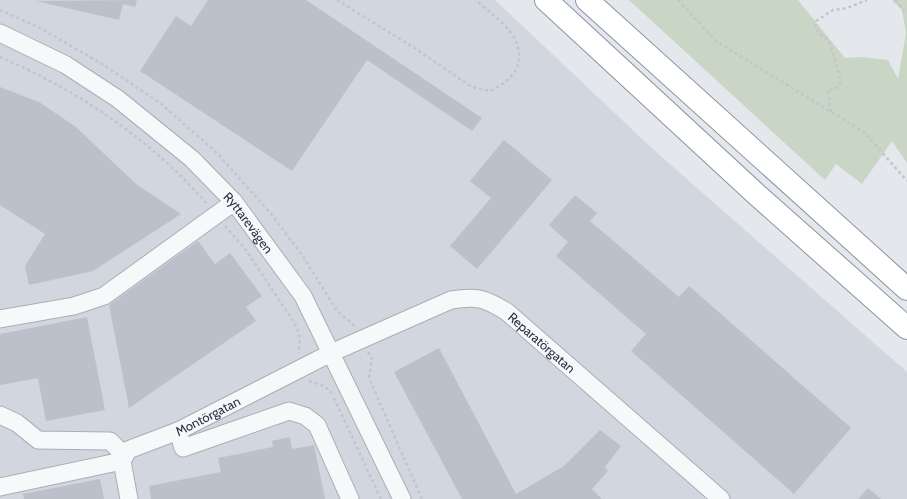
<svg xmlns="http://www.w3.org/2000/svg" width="907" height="499" viewBox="0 0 907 499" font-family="Cabin,sans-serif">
<rect width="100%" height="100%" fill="#e4e7ec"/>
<path fill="#d2d6de" d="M0,0H495L656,152L907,372V499H0Z"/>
<path fill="#c9d6c5" d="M629,0H798L845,58L862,57L888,60L898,79L906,33L902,10L892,0H907V163L892,141L862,184L836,164L825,180Z"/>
<path fill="#bbc0ca" d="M137,0L135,7L123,4L119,20L36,1Z
M208,0H306L482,118L472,131L367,60L292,171L140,71L176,16L191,26Z
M0,87L39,102L76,127L136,184L181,214L93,271L29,285L25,266L45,234L0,205Z
M504,140L552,180L477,269L450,246L491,198L470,181Z
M575,195L597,213L590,221L679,297L689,286L851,428L794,494L631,351L646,334L556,256L568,242L549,225Z
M198,241L215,264L230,253L262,296L246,307L256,321L129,408L109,305Z
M87,317L105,410L46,421L38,378L0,385V334Z
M439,348L516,494L564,466L600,430L621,446L605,467L608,471L592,489L602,499H462L394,372Z
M290,437L292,449L314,445L325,499H151L149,486L221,472L218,458L273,447L272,441Z
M100,479L104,499H24L23,494Z
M868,488L881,499H858Z"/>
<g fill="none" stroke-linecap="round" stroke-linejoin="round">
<g stroke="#a9aeb7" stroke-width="19">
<g id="minor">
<path id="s1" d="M0,33L66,65L118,99L192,159L234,202L303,296L402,499"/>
<path d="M0,319L74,306L104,296L234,202"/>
<path d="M0,415L17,423L38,440L110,441L125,456"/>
<path d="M178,431L183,448L289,411L305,416L317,425L350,499"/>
<path d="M0,487L122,461"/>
<path id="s2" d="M129,499L122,461L128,450L178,431L331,353L451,300C477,296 485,298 507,312L721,499"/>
</g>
</g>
<g stroke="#8b94a3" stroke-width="24">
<path id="highway" d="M546,0L756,194L907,328
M587,0L907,289"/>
</g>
<path stroke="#c2c5cb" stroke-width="2.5" stroke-dasharray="3 3" stroke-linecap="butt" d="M337,0L413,47L472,87L490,91C514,80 527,63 514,37C507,25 487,10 476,0
M678,0L716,41L865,133L907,181
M895,0L907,14
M0,10L40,28L102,64L160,103L216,152L272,215L302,255L337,311L355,326
M0,57C77,90 152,140 207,204
M831,112L828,90L837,88L841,82L840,76L829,40L822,36L815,28L816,21L833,10L847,8L867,0
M225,226L246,250L297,327L300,340L299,353
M368,352L372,359L369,378L422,499
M309,381L324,386L332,393
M334,398L381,499"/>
<use href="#minor" stroke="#f7f8fa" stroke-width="17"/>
<use href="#highway" stroke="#fff" stroke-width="22"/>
</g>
<g text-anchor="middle" stroke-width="3" stroke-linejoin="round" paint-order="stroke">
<g font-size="13" fill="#2b3445" stroke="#f4f6f9">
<text dy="5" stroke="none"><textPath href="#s1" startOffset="316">Ryttarevägen</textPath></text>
<text dy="5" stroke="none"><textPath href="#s2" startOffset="513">Reparatörgatan</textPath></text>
<text dy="5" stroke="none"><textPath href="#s2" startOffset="138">Montörgatan</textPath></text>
</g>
</g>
</svg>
